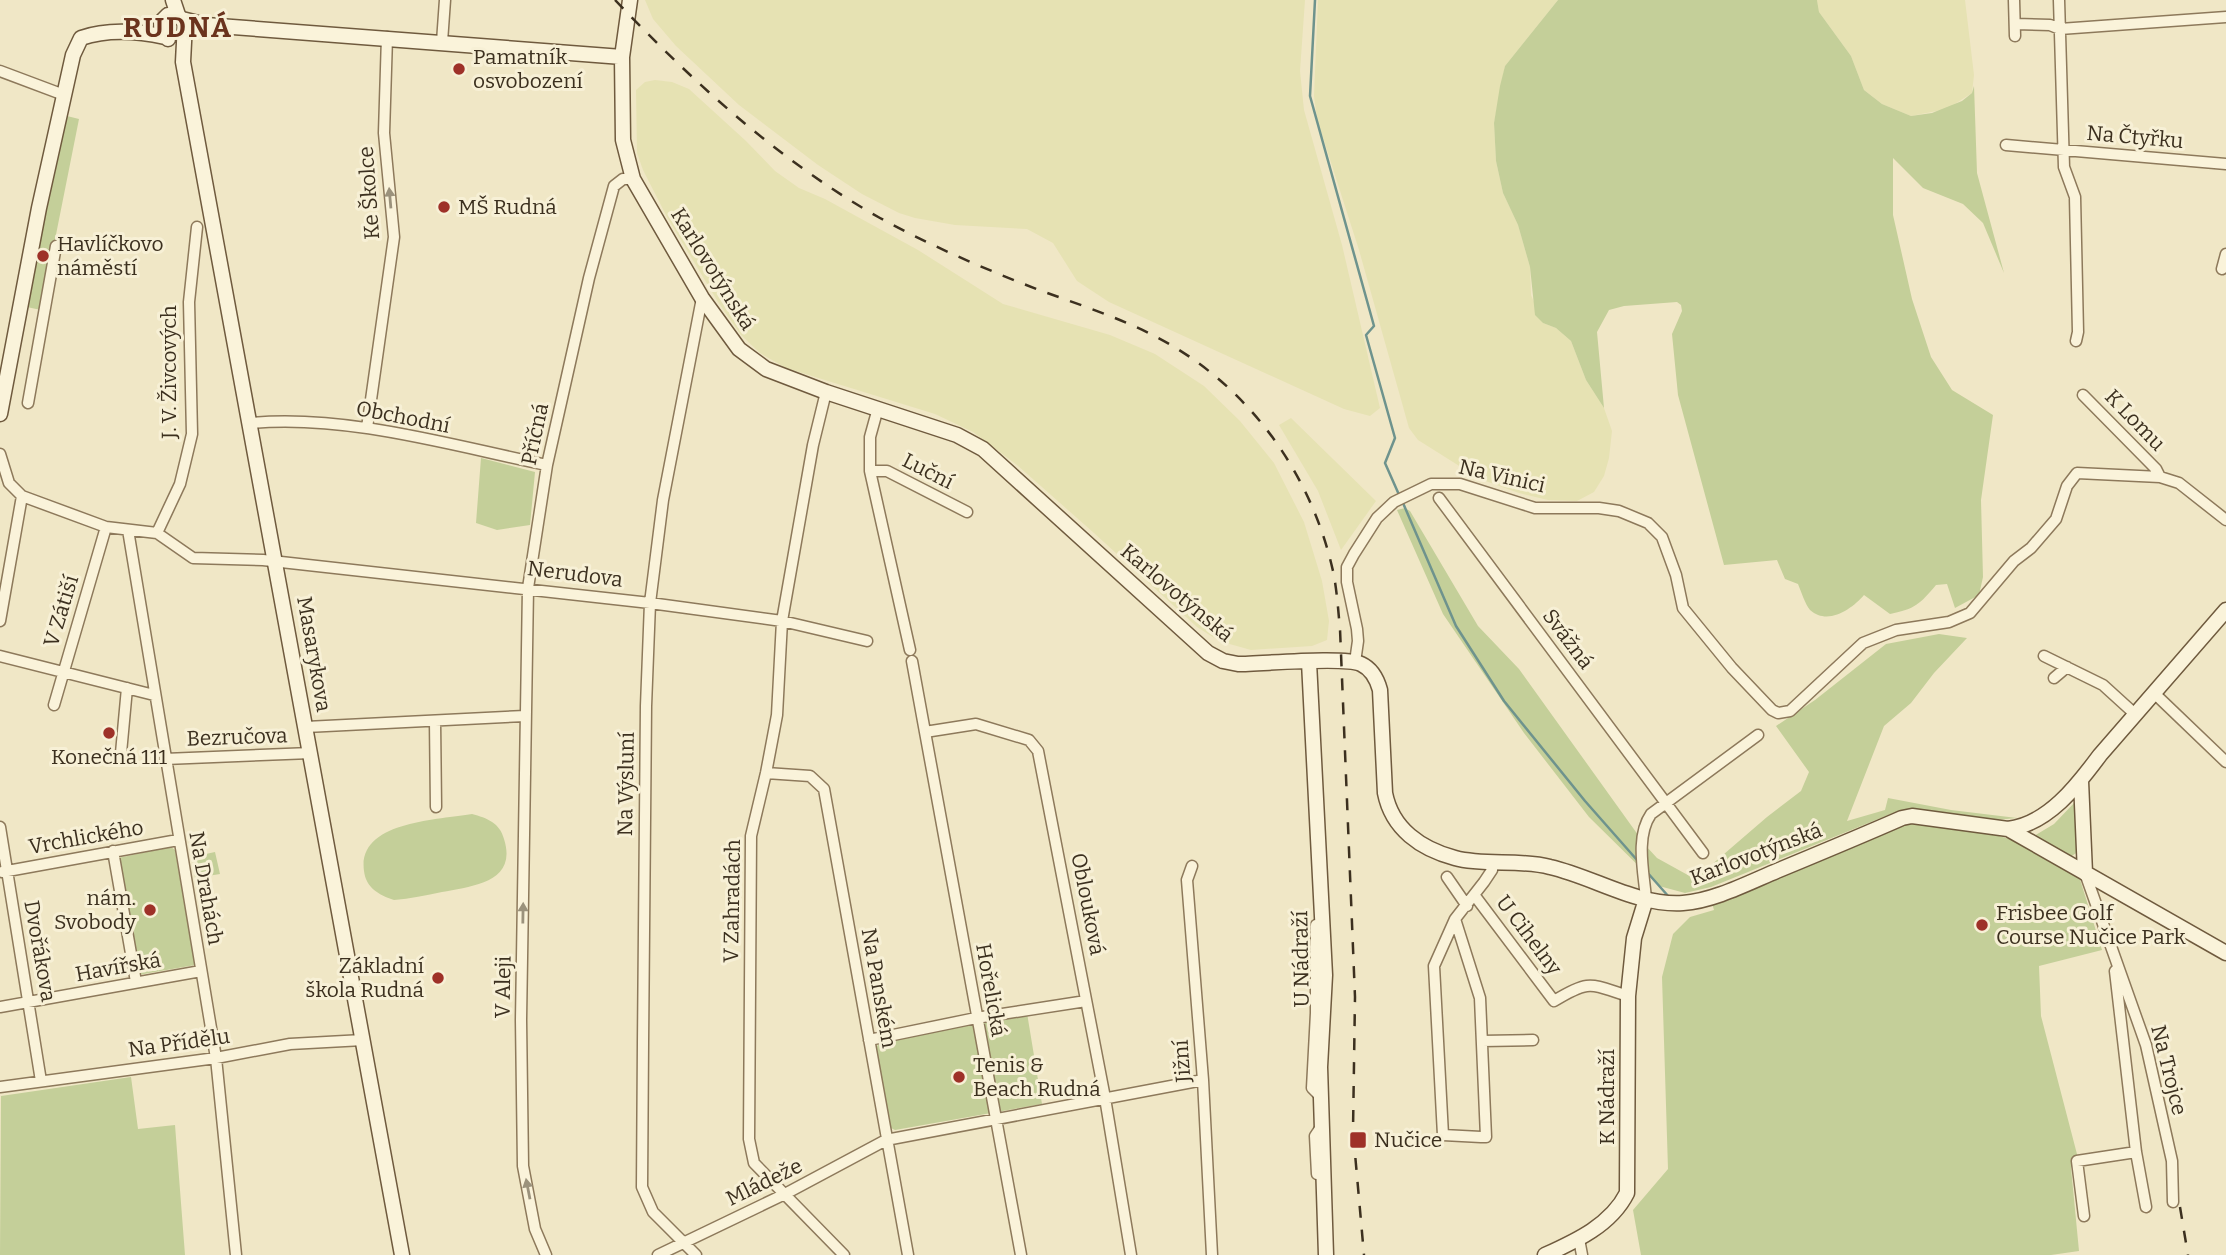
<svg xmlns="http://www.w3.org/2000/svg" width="2226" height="1255" viewBox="0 0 2226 1255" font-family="Bitter,serif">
<rect width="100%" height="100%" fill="#f0e7c6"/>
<path fill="#e6e2b3" d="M645,0H1305L1300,71L1304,110L1342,245L1380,408L1370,416L1344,409L1109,302L1077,281L1053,243L1027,229L955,225L915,218L899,213L862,194L818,165L739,105L676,46L653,19Z
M1318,0H1558L1505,66L1494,123L1496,161L1503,193L1518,225L1530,267L1531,295L1543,323L1556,328L1571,341L1586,380L1604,408L1612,431L1609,458L1604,476L1594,492L1577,501L1548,500L1519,493L1480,479L1418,440L1409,428L1359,250L1317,119L1314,96Z
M1817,0H1965L1974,75L1972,93L1947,109L1911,116L1882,104L1864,90L1851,56L1819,12Z
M655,80L672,82L689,89L746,141L775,171L799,188L825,199L918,250L1003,304L1110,335L1155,354L1204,386L1240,421L1274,463L1304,522L1322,581L1329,621L1327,640L1312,646L1251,650L1219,641L1197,627L1094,533L1017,465L973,432L935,414L786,368L760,353L741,335L718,302L667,217L643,170L637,153L636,90L645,82Z
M1291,418L1376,501L1341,550L1318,491L1279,425Z"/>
<path fill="#c4cf99" d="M1558,0H1817L1819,12L1851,56L1864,90L1882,104L1911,116L1932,113L1962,101L1972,93L1974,86L1977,173L2004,273L1983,223L1963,204L1923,188L1893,158V215L1912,299L1931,357L1952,390L1993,415L1981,500L1983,577L1979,595L1955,608L1947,584L1936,585C1920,604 1915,609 1890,614L1864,595C1852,609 1828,626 1810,610C1805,604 1801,591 1798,584L1785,579L1777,560L1724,565L1678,395L1672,334L1682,311L1681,305L1677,302L1624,306L1609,310L1597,332L1604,408L1586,380L1571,341L1556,328L1543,323L1535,315L1530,267L1518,225L1503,193L1496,161L1494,123L1500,86L1505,66Z
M63,115L79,119L41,310L22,306Z
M481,458L535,472L530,525L497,530L476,523Z
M1405,508L1410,511L1478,626L1519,669L1646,846L1657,858L1695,879L1767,817L1801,791L1809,772L1776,726L1815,700L1886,644L1939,634L1967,638L1934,673L1911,703L1884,726L1847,821L1885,810L1888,798L1951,810L2017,818L1986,821L1911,810L1893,813L1711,887L1685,893L1659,886L1589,817L1524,733L1443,614L1397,510Z
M2075,802L2078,852L2070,857L2034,836L2054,824Z
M472,814C487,818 500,823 504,839C518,883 471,886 442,892C426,895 410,899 394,900C379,895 366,888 364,871C357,821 438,820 472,814Z
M1906,823C1932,822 1983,830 2009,839C2033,846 2056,862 2078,873L2102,950L2039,966L2041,1016L2078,1158L2071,1168L2079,1251L2051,1255H1641L1633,1210L1668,1169L1662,977L1673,934L1690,917L1714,910L1712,903Z
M171,847L175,850L195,965L138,975L118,858Z
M215,852L220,874L195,878L192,857Z
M1027,1013L1042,1104L895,1130L889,1127L875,1050L879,1043Z
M131,1077L138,1129L175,1125L185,1255H0L1,1096Z"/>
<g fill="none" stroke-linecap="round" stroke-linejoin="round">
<path stroke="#6e938d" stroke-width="2.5" d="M1315,0L1310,96L1374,326L1366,335L1395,438L1385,463L1400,497
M1403,503L1456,626L1504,701L1585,801L1637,860
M1646,871L1669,897"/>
<g stroke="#8d795b" stroke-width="13">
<path id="street" d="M2014,0L2015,36
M2059,0L2064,167L2075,197L2078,332L2076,341
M2015,24L2050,25L2060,29L2226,17
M442,42L445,0
M0,71L64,95
M2006,145L2226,164
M2222,269L2226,254
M826,392L813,445L782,621L777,715L766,773L751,836L749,1139L754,1163L844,1255
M2083,395L2156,469L2160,477
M28,403L56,246
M878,408L870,437V471L910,650
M251,423C346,414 454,446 547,465
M367,428L394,237L384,133L387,37
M0,454L9,483L22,496L106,527L157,533L193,558L263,560L650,603L782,621L867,641
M870,471H887L967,512
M1439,498L1703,853
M128,530L216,1058L236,1255
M157,533L180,484L192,434L189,302L197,227
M0,621L22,496
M0,656L154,695
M2044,656L2103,685L2136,715
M912,661L925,732L976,724L1029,740L1038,751L1105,1098L1131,1255
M1355,662L1358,641L1357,629L1347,582V567L1354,554L1377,518L1394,502L1431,484H1460L1535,508H1599L1619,511L1648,523L1662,537L1676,575L1683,608L1732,668L1772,710L1778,713L1790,711L1863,643L1896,630L1949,622L1970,613L2014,561L2031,548L2056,519L2067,486L2077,473L2160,477L2179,483L2226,520
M2054,678L2067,667
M2154,693L2226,762
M54,705L106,527
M435,721L436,807
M306,727L525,716
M925,732L1021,1255
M121,753L127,688
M165,759L311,753
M766,773L810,776L824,789L908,1255
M0,827L41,1081
M113,851L136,982
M1192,866L1187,880L1203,1080L1212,1255
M2,872L178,840
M2085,873L2146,1045L2172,1161L2173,1202
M1447,877L1467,906
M1475,896L1554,1001C1590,979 1590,984 1628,996
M1646,899C1644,873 1635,837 1651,814L1758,735
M1455,919L1480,998L1486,1137H1481L1443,1135L1434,966L1455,919L1484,882L1492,870L1493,861
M1316,925V1013L1312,1088L1320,1096
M2115,971L2136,1152L2146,1207
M0,1007L201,971
M869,1040L976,1018L1086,1001
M1482,1041L1533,1040
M0,1087L216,1058L290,1044L363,1040
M1317,1174L1315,1136L1321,1127
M2084,1216L2077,1161L2136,1152
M1579,1239L1582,1255
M546,1255L535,1229L523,1166L521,1020L528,588L547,465L589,278L614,186L623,179H633
M658,1255L785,1194L886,1140L1203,1080
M696,1255L653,1212L642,1187L643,1043L646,706L650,603L663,500L702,298"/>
</g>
<g stroke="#6f5a3e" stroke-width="17">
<path id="secondary" d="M173,0L178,15L185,23L183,62L402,1255
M630,0L622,57L623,140L633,179L702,298L739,349L766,369L826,392L957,435L983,449L1208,653L1223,661L1238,664C1262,664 1344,656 1361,664C1372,669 1377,679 1380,690L1385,793C1392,829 1421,849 1455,858C1484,866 1520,859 1550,867C1594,877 1637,906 1683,903C1714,901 1750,882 1779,870C1820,853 1861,836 1902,818L1912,816L2008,829C2048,824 2077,786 2100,755L2226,610
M182,19L206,25L622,57
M168,39L162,33L161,22L168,15H178
M0,414L39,208L73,55L81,38C107,29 138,31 165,37
M1309,662L1325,975L1320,1067L1326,1255
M2081,781L2085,873
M2008,829L2226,953
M1545,1255C1576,1241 1611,1225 1627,1193L1628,996L1634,938L1646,899"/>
</g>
<use href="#street" stroke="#faf3da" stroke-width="10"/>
<use href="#secondary" stroke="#faf3da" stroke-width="14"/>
<path stroke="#3c301f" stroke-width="2.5" stroke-dasharray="12 12" stroke-linecap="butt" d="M615,0C694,83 779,161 880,218C931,246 985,269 1039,290C1083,306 1130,321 1171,345C1254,394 1312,477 1333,571C1337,590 1338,609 1340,629L1355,997L1353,1131L1364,1255
M2180,1207L2188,1255"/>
</g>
<defs><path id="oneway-solid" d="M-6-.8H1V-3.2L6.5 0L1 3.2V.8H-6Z" transform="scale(1.75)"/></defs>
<g fill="#9b927c">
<use href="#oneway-solid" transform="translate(390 198) rotate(-95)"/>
<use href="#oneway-solid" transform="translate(523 913) rotate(-89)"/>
<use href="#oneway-solid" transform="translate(528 1189) rotate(-101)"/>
</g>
<g fill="#9e3128" stroke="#f7f0d6" stroke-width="2.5">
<circle cx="459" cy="69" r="7"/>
<circle cx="444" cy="207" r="7"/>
<circle cx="43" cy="256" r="7"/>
<circle cx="109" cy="733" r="7"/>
<circle cx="150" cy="910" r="7"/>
<circle cx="1982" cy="925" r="7"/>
<circle cx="438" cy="978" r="7"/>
<circle cx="959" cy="1077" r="7"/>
<rect x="1349" y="1131" width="18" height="18" rx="3.5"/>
</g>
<g text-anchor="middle" stroke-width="6" stroke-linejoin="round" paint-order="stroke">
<g font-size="21" fill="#3c301f" stroke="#f7f0d6" text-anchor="start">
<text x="473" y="64">Pamatník<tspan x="473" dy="24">osvobození</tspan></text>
<text x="458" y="214">MŠ Rudná</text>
<text x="57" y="251">Havlíčkovo<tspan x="57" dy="24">náměstí</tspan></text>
<text x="109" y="764" text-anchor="middle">Konečná 111</text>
<text x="136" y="905" text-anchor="end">nám.<tspan x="136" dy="24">Svobody</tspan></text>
<text x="1996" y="920">Frisbee Golf<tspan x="1996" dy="24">Course Nučice Park</tspan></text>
<text x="424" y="973" text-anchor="end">Základní<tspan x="424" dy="24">škola Rudná</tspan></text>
<text x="973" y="1072">Tenis &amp;<tspan x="973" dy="24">Beach Rudná</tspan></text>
<text x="1374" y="1147">Nučice</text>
</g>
<g font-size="21" fill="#3c301f" stroke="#f7f0d6">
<text transform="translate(2135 137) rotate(5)" y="7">Na Čtyřku</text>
<text transform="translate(369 193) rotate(-94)" y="7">Ke Školce</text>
<text transform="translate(713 269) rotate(58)" y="7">Karlovotýnská</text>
<text transform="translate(169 372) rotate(-90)" y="7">J. V. Živcových</text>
<text transform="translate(403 417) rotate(11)" y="7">Obchodní</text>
<text transform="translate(2135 420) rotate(46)" y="7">K Lomu</text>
<text transform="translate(535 434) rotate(-78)" y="7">Příčná</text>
<text transform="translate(928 471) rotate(27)" y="7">Luční</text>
<text transform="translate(1502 476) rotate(13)" y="7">Na Vinici</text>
<text transform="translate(575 574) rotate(7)" y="7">Nerudova</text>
<text transform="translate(1177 593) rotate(40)" y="7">Karlovotýnská</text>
<text transform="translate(61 611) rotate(-73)" y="7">V Zátiší</text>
<text transform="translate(1568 639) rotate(53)" y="7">Svážná</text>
<text transform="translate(314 654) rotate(80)" y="7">Masarykova</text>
<text transform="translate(237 737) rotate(-2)" y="7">Bezručova</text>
<text transform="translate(626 784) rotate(-89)" y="7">Na Výsluní</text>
<text transform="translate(86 837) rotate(-10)" y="7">Vrchlického</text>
<text transform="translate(1756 854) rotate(-21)" y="7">Karlovotýnská</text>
<text transform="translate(206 888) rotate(80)" y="7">Na Drahách</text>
<text transform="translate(732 901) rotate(-89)" y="7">V Zahradách</text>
<text transform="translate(1088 904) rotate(79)" y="7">Oblouková</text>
<text transform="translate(1529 935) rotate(53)" y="7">U Cihelny</text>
<text transform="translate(40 951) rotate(80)" y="7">Dvořákova</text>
<text transform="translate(1301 959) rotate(-91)" y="7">U Nádraží</text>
<text transform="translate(118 967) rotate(-10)" y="7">Havířská</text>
<text transform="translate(503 987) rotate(-89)" y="7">V Aleji</text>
<text transform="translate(879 988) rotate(80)" y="7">Na Panském</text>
<text transform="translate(991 990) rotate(80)" y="7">Hořelická</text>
<text transform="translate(179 1043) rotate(-8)" y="7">Na Přídělu</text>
<text transform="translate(1182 1061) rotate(-94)" y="7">Jižní</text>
<text transform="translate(2169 1070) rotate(76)" y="7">Na Trojce</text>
<text transform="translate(1607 1097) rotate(-90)" y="7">K Nádraží</text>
<text transform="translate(764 1182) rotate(-26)" y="7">Mládeže</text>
</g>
<g font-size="28" font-weight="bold" letter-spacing="2" fill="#6b331d" stroke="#f7f0d6">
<text x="178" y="37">RUDNÁ</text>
</g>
</g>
</svg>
